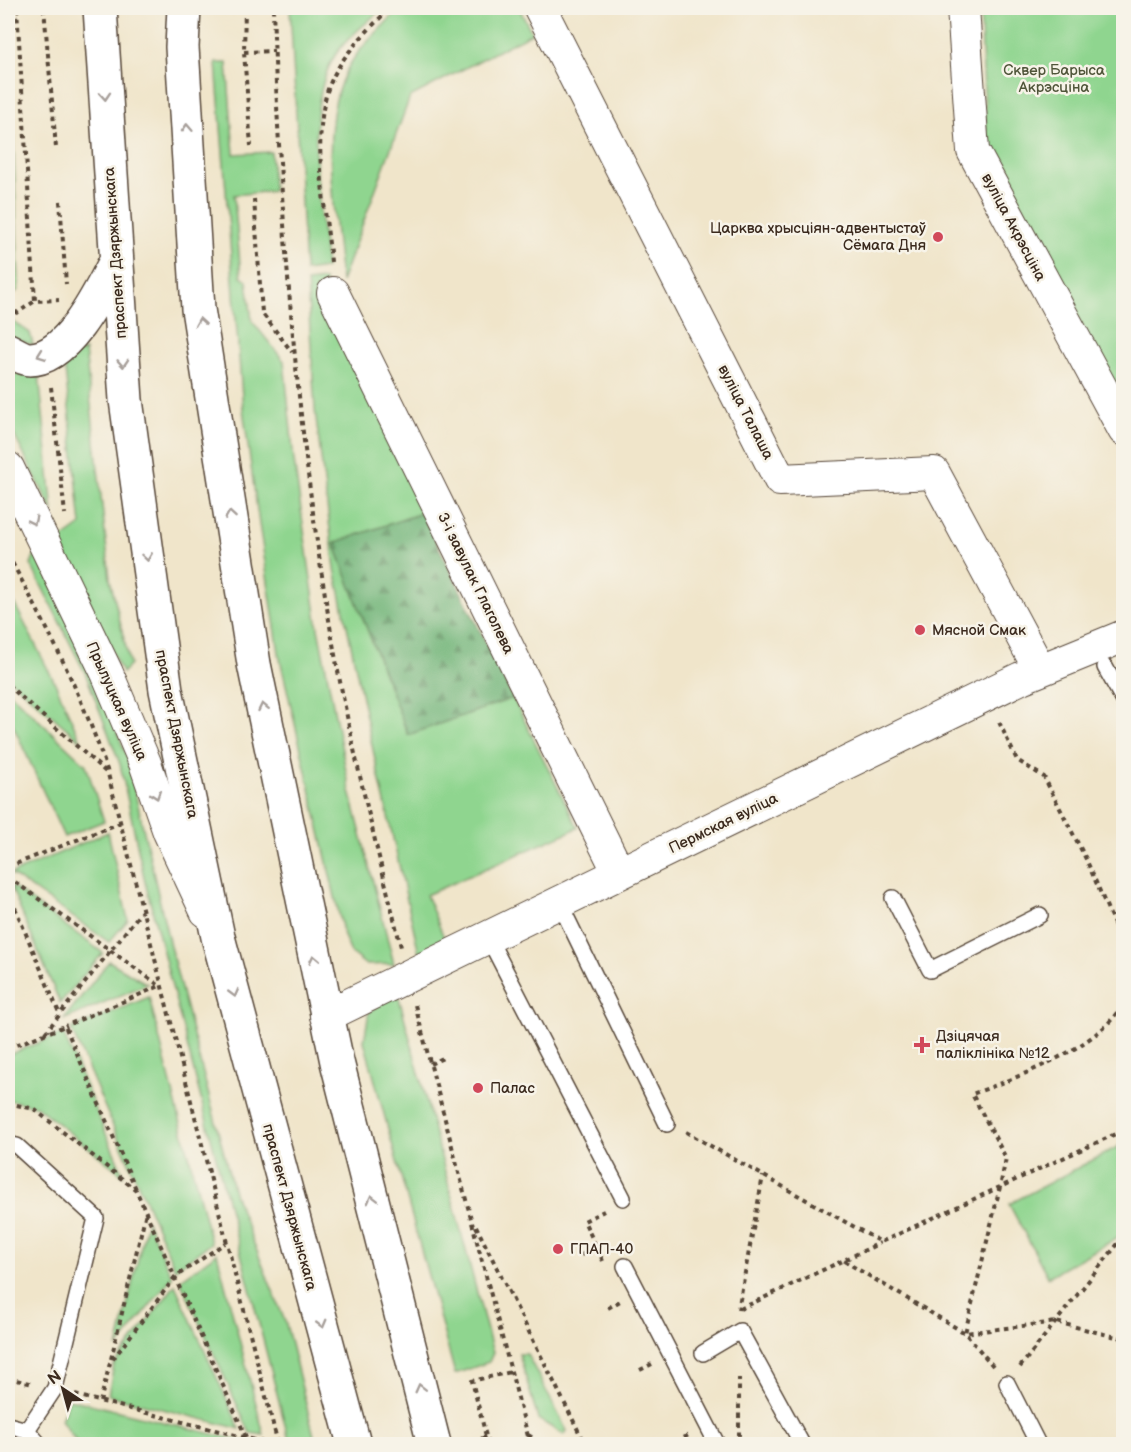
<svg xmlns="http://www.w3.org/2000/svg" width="1131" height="1452" viewBox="0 0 1131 1452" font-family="'Balsamiq Sans',sans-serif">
<defs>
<pattern id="forest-firs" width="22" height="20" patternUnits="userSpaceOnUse" patternTransform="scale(1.5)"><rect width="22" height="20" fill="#73b67a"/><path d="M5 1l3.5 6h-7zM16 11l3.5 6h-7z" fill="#609463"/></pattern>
</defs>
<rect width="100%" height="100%" fill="#f7f3e8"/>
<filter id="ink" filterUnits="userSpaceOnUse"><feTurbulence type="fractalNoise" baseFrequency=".0167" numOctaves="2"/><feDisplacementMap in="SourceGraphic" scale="12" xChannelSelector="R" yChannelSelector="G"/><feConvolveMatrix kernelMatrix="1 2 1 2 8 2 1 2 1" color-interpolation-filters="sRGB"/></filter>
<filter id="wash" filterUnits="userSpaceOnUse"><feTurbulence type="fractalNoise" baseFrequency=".008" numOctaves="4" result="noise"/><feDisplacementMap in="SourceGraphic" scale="24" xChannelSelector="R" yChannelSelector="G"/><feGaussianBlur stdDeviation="1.35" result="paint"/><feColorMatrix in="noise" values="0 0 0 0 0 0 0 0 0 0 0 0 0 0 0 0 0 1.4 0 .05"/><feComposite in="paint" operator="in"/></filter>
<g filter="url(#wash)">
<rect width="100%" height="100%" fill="#f0e5ca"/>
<path fill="#8fd58f" stroke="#658056" stroke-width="1.5" d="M8,8L19,283L18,290L9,298Z
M290,8H383C367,23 345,39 334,57C302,110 321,208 326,268L305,271Z
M400,8H519L532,33L410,97L341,282C336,220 316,120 349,66C361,45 384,26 400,8Z
M980,8H1123V412L987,150Z
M216,63H227L234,154L271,152L273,191L234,195L241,276L247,281L252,321L284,361L294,461L318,628L350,791L394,964L366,965L351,953L344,936L280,659L259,524L243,409Z
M324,280L422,513L334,543L408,734L513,698L578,828L426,895L446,942L419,953L373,750L335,569L315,410L307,282Z
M8,318L30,333L33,345L8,336Z
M85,350L110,579L130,665L122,673L59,541L81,525L64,359Z
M8,374L39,375L53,512L8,423Z
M36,551L91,666L127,757L170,946L235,1196L286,1324L316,1444H290L145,882L120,764L86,675L31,565Z
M8,591L56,685L81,741L8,678Z
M8,691L86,765L104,821L64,837L8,714Z
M108,832L128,920L109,942L11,874Z
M10,885L103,953L60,1003Z
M109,961L147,984L63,1020Z
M397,990L493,1353L489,1362L455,1374L364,1041L369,1012Z
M149,997L211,1243L175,1269L71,1029Z
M63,1033L124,1176L36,1106L8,1100V1055Z
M1123,1144V1225L1119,1237L1048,1277L1009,1204Z
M147,1221L172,1277L117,1348Z
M217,1253L264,1435L250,1433L180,1280Z
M175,1285L240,1429L108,1395L114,1365Z
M519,1354H527L567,1431L564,1435L538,1419Z
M69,1399L254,1444H78L61,1420Z"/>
<path fill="url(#forest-firs)" stroke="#57704c" stroke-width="1.5" d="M422,513L513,698L408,735L334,543Z"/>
</g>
<g filter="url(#ink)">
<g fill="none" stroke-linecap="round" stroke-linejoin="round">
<g stroke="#564638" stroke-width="18">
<path id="lane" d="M1105,667L1124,701
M893,898L930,970L1040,915
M559,902L667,1124
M488,937L623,1198
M8,1144L17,1146L96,1218L55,1388L27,1430
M625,1266L717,1444
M703,1353L740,1331L802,1444
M1007,1383L1038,1444
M8,1425L27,1430L39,1444"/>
</g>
<g stroke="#564638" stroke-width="34">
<path id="street" d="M540,8L780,480L934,473L1040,670
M963,8L973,151L1124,430
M333,293L619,873
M8,468L107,673L145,763L169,832L206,911
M326,1016L1021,678L1124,636"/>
</g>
<g stroke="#564638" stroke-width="36">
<path id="primary" d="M100,8L126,400L166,690L218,937L354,1444
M184,8L182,47L198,309L254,664L337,1062L434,1444
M8,350C14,353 23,359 30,359C68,359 100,292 115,263"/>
</g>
<path stroke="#564638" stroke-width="4" stroke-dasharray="4.5 4.5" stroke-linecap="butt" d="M17,8L35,301
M44,8L56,148
M245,8L244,52L251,146
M273,8C280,215 296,421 330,626C348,734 375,841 401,947
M8,15L17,17
M244,52L274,51
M254,199L262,313L292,352
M60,201L66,284
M331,262C326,210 312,143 327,92C337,59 367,31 390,8
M8,306L17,313L35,301L59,300
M51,387L65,514
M8,555C46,625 82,694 107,770L278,1444
M8,685L108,774
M999,722L1017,760L1044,777L1086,859L1124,947
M8,867L120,823
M8,877L160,986L65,1026
M8,891L60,1015
M415,1005L530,1444
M45,1033L142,911
M8,1048L65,1026L136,1189
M430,1064L443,1058
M8,1103L34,1109L136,1190L246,1437
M686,1132L881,1242L1000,1187L1006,1158L972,1094C1012,1080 1070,1057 1102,1029C1110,1023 1117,1012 1124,1004
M476,1226L585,1444
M581,1255L597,1247
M603,1261L584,1221L604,1211
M844,1261L965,1333L1056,1322L1124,1339
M608,1308L620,1301
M740,1309L880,1243
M738,1310L763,1176
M111,1359L146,1212
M993,1366L965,1333L1000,1187L1124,1130
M1020,1367L1124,1236
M640,1370L652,1364
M8,1378L33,1384
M75,1395L271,1444
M100,1402L110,1363L175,1277L225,1243
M528,1435L543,1444
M739,1436V1378
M676,1442L689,1435
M464,1444L486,1437
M488,1444L472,1381L511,1372"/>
<use href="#lane" stroke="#fff" stroke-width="15"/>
<use href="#street" stroke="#fff" stroke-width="32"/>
<use href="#primary" stroke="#fff" stroke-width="33"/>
</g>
<defs><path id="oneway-chevron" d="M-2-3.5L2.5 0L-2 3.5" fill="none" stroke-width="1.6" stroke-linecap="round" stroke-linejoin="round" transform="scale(1.5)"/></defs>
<g stroke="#a79f9a">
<use href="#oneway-chevron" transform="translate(105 96) rotate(86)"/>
<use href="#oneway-chevron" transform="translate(187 128) rotate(-93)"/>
<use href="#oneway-chevron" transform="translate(200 322) rotate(-99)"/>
<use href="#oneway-chevron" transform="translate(41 355) rotate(160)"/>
<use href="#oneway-chevron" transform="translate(123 363) rotate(86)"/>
<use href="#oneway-chevron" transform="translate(230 515) rotate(-99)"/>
<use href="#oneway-chevron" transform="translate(33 521) rotate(64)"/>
<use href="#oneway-chevron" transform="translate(147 557) rotate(82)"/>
<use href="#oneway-chevron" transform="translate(263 707) rotate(-102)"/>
<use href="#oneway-chevron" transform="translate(156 795) rotate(71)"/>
<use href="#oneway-chevron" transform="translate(314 959) rotate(-102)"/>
<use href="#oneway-chevron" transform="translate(234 993) rotate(75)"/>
<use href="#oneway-chevron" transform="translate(372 1199) rotate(-104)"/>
<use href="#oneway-chevron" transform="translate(322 1324) rotate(75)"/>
<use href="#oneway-chevron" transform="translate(420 1388) rotate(-104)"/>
</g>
</g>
<g fill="#d1495b" stroke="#f7f3e8" stroke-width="2">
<circle cx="938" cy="237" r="6"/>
<circle cx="920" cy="630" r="6"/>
<path d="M919 1036h6v6h6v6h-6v6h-6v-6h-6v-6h6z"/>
<circle cx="478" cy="1088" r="6"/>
<circle cx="558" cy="1249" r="6"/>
</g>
<g text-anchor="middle" stroke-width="5" stroke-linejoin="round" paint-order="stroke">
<g font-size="15" fill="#50553a" stroke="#f7f3e8">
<text x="1054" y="75">Сквер Барыса<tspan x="1054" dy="17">Акрэсціна</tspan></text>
</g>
<g font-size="15" fill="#3b2a1e" stroke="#f7f3e8">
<text transform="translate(1014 227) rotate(62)" y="5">вуліца Акрэсціна</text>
<text transform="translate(115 253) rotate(-94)" y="5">праспект Дзяржынскага</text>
<text transform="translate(746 412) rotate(63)" y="5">вуліца Талаша</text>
<text transform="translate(476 583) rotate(64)" y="5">3-і завулак Глаголева</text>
<text transform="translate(117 701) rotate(66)" y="5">Прылуцкая вуліца</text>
<text transform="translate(177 734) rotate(79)" y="5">праспект Дзяржынскага</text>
<text transform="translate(723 823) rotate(-26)" y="5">Пермская вуліца</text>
<text transform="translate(290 1207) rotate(75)" y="5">праспект Дзяржынскага</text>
</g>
<g font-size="15" fill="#3b2a1e" stroke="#f7f3e8" text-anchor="start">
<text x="926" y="233" text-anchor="end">Царква хрысціян-адвентыстаў<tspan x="926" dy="17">Сёмага Дня</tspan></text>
<text x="932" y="635">Мясной Смак</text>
<text x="936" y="1041">Дзіцячая<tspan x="936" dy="17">паліклініка №12</tspan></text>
<text x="490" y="1093">Палас</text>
<text x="570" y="1254">ГПАП-40</text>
</g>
</g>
<rect width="1131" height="1452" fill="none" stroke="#f7f3e8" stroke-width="30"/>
<g transform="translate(63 1389) rotate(324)" stroke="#f7f3e8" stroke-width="4.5" paint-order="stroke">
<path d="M0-4.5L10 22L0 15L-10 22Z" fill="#3b2a1e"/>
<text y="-9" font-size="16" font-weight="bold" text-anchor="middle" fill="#3b2a1e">N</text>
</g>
</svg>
